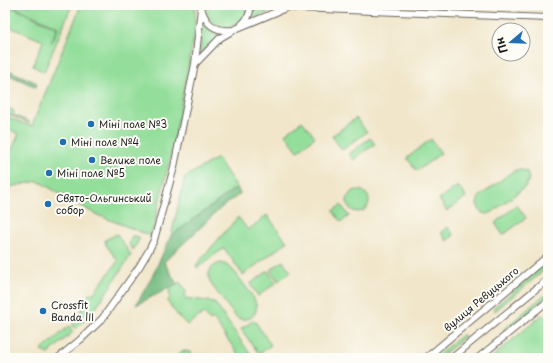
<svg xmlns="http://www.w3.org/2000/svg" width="553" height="363" viewBox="0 0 553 363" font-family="'Playpen Sans',sans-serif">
<rect width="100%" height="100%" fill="#fdfcf7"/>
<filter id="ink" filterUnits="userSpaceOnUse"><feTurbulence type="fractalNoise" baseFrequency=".025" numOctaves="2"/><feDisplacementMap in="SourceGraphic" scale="8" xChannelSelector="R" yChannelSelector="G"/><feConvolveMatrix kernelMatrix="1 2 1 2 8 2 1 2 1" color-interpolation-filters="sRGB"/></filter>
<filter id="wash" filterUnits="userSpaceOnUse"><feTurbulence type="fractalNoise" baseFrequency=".012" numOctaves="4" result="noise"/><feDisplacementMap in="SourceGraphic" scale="16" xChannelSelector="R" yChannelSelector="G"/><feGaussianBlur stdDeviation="0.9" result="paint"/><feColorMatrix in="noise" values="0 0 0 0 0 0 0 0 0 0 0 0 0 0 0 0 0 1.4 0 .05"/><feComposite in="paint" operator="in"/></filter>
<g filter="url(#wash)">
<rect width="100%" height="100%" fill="#f1e6ca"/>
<path fill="#93de9a" stroke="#587d5b" d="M12,5H72L44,72L33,66L43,41L5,25L12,7L57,28L51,43L58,27L12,6Z
M81,5H195V30L174,142L151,236L95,214L38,181L5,188V165L19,134L5,127V116L24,124L33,126V123Z
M205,5H247C247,34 206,35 205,5Z
M253,5H276L281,7L249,20L252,13Z
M203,22C207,29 213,32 220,34L199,55Z
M5,107L14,111L13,115L30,122L28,123L5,113Z
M356,118L367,132L342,150L332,136Z
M302,121L315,137L298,151L285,134Z
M370,138L375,144L353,160L349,154Z
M431,139L441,153L417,171L407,158Z
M217,158L237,187L171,236L185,177Z
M520,169L527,172L529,179L526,186L494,211L488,214L482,213L479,209L477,204L478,200L480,196L513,171Z
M458,186L466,197L447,211L439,199Z
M347 201a11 11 0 1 1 22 0a11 11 0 1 1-22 0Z
M341,205L349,216L341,222L333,211Z
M517,205L526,218L503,235L495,223Z
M267,215L287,242L243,275L224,248L197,268L196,265L238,217L248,230Z
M448,227L454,235L447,241L441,232Z
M117,234L131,255L96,308L76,329L72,325L76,321L89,294L91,293L93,294L118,261L106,245L105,240Z
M132,236H136L140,238L133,250L129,244Z
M283,261L291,272L278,281L270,270Z
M548,262V267L495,311L493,308Z
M221,263C231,265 237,275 243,283C250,293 265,308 250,318C245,320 240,320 235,316L211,284C206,273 210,266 221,263Z
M268,271L276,283L258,296L250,284Z
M180,282L186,291L185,298L214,302L253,358H241L213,319L210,321L204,313L187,325L178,316L167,301L171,297L169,296L170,290L168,289Z
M548,292V297L505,333L503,330Z
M542,315L548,318V358H502L499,355L495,358H491Z
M254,320L271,345L259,354L241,329Z
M69,326L73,332L48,354L41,351Z
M463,334L465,337L439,358H434Z
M182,351H185L190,352L193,358H177L178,354Z"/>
<path fill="#76bd82" stroke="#496c4f" d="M6,69L37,83L36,87L5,73Z
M237,187L240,194L222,207L164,262L177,284L136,305L152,277L171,236Z"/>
</g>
<g filter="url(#ink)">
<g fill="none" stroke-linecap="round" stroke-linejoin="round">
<g stroke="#676359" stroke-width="8">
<path id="minor" d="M284,5L288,7L298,8L548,18
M202,11C207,26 217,32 233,30L288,7
M242,24C248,19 251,13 250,5
M195,64L220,38L232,31
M58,358L80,340L102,319L139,267L148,252L154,240L174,167L195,64L201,8
M426,358L548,256
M452,358L548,279
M478,358L548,301"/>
</g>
<use href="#minor" stroke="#fff" stroke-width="6"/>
</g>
</g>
<g fill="#1f6fb2" stroke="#fdfcf7" stroke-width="1.5">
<circle cx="91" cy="124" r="4"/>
<circle cx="63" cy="142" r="4"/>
<circle cx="92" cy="160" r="4"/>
<circle cx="49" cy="173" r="4"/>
<circle cx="48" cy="204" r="4"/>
<circle cx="43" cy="311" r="4"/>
</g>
<g text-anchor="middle" stroke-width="4" stroke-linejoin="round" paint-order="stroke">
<g font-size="10" fill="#1c1c1c" stroke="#fdfcf7" text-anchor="start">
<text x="99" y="128">Міні поле №3</text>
<text x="71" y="146">Міні поле №4</text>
<text x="100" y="164">Велике поле</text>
<text x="57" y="177">Міні поле №5</text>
<text x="56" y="202">Свято-Ольгинський<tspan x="56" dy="12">собор</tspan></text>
<text x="51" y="309">Crossfit<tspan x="51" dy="12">Banda III</tspan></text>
</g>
<g font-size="10" fill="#1c1c1c" stroke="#fdfcf7">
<text transform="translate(481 299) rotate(-40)" y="4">вулиця Ревуцького</text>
</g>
</g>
<rect width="553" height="363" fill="none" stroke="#fdfcf7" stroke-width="20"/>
<g transform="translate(511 42) rotate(251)"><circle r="19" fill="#fdfcf7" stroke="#a3a29f"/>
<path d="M0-3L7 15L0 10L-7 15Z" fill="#1f6fb2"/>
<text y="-6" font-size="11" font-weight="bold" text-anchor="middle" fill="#1c1c1c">Пн</text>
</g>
</svg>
